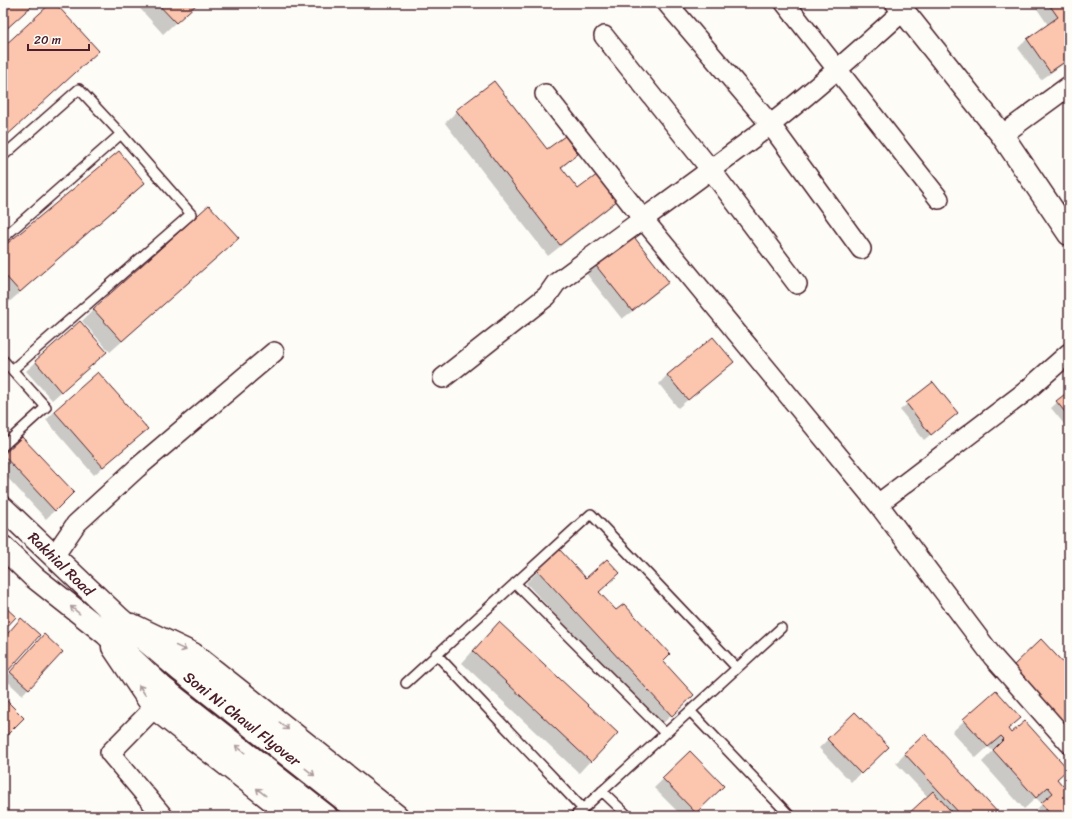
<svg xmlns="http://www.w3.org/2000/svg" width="1072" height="819" viewBox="0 0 1072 819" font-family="Sriracha,sans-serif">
<rect width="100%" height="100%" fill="#fdfcf7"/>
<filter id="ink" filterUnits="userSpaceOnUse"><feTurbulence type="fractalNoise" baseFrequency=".025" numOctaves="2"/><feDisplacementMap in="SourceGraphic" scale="8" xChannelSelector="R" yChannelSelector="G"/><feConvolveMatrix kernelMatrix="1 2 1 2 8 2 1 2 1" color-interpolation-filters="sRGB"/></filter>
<g filter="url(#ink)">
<path fill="#0003" d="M53,3L98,51L3,139V48Z
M135,3H197L163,34Z
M1033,3H1069V60L1041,80L1018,48L1027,39L1048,25Z
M494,82L547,151L577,153L561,169L578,190L617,200L605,211L548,256L445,123L457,111Z
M144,183L132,195L8,303L3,298V249Z
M226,249L110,352L82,321L94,309Z
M594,263L667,282L659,291L622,319L585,272Z
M80,323L96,361L52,400L26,371Z
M723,370L678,408L659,384L667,375Z
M933,383L956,413L924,440L900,410Z
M1069,392V430L1051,408Z
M55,411L137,437L94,475L46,420Z
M22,438L73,492L46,519L3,473V457Z
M559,551L662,661L681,706L659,727L526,583Z
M487,635L590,761L579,773L462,663Z
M3,640L6,671L3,674Z
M38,641L62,652L22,695L5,679Z
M996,691L1019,718L1007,730L1062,786L1069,780V816H1030L1042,804L1036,798L1024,809L982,762L993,751L988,747L976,758L952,732Z
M855,713L887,747L851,782L819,748Z
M924,735L999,816H907L928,797L896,763Z
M690,753L723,786L692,816H682L654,788Z"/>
<path fill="#fcc6ae" stroke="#4a1f2b" d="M3,3H35L3,32Z
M51,3H55L99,51L3,139V47Z
M157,3H198L176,23Z
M1048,3H1069V59L1050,72L1027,39L1058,17Z
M494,81L547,149L565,136L578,154L561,167L578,189L598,174L618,200L560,245L456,110Z
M119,151L145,183L20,292L3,273V247Z
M209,205L239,238L122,341L93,309Z
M631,233L669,282L632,311L593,262Z
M80,321L107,352L61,392L35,361Z
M713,337L734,362L688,400L667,375Z
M98,372L148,429L103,467L54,411Z
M933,382L958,413L931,435L906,403Z
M1069,391V417L1056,401Z
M22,437L74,492L55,511L3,455Z
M559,549L586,578L607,559L620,573L599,592L616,610L624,604L670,654L663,661L694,695L672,716L537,570Z
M3,605L16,617L3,631Z
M21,618L40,635L7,672L3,668V639Z
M499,622L618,733L591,762L473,651Z
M44,634L63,652L29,689L10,672Z
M1041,639L1069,669V719L1065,724L1012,667Z
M996,690L1021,718L1008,729L1011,733L1025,721L1068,769L1057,779L1062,785L1069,779V816H1052L1041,803L1053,793L1048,787L1036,798L993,750L1004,739L1001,736L988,747L963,719Z
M3,697L24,718L3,739Z
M855,712L889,747L861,774L827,739Z
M925,734L1001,816H962L904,753Z
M690,751L724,786L696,813L662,778Z
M933,791L955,816H906Z"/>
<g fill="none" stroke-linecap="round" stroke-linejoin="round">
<g stroke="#4a1f2b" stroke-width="12">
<path id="lane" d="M3,156L79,89L121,134
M3,238L121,134L191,214L12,370
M3,360L46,407L3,446
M515,583L665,733
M436,654L583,809
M406,683L591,514L737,668
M690,711L790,816
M602,791L628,816
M575,816L781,628"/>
</g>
<g stroke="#4a1f2b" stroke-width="22">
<path id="street" d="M667,3L770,124L861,249
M785,3L939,199
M604,36L711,170L797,284
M545,94L643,219L878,504L993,657L1069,743
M1002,135L1069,86
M443,378L547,296L556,283C627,230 700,179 770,125C816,89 860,50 903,11
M878,504L1025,392L1069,353
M54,556L76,524L137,468L274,352
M154,708L110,753L163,816"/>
</g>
<g stroke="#4a1f2b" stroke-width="25">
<path id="secondary" d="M897,3L1002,135L1069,234
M132,625L193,654L397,816
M113,647L154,708L292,816"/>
</g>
<g stroke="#4a1f2b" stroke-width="25">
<path id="primary" d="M3,508L120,619L180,670L365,816
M3,547L34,577L106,634L163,688L326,816"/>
</g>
<use href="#lane" stroke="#fdfcf7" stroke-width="9"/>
<use href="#street" stroke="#fdfcf7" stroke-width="19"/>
<use href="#secondary" stroke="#fdfcf7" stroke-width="22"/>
<use href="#primary" stroke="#fdfcf7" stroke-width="22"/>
</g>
<defs><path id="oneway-shaft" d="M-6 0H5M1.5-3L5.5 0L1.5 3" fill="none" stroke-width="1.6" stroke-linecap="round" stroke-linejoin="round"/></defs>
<g stroke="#ac999b">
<use href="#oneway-shaft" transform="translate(75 610) rotate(-141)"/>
<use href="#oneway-shaft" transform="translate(181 648) rotate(25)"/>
<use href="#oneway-shaft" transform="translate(142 690) rotate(-123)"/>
<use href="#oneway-shaft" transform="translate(284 726) rotate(39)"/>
<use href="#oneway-shaft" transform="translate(240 749) rotate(-142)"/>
<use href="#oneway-shaft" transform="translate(310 772) rotate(38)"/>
<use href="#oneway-shaft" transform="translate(261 792) rotate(-142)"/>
</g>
</g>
<g text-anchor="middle" stroke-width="3" stroke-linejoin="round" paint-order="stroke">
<g font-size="15" fill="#4a1f2b" stroke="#fdfcf7">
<text transform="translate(61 564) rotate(44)" y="5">Rakhial Road</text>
<text transform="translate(242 719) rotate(38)" y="5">Soni Ni Chawl Flyover</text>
</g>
</g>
<rect width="1072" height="819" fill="none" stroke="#fdfcf7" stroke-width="16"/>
<rect x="8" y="8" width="1056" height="803" fill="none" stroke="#4a1f2b" stroke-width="1.5" filter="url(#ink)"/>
<path d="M28 44v6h61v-6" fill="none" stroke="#4a1f2b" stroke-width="2"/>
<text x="34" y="44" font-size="12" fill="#4a1f2b" stroke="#fdfcf7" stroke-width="3" paint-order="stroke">20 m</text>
</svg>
